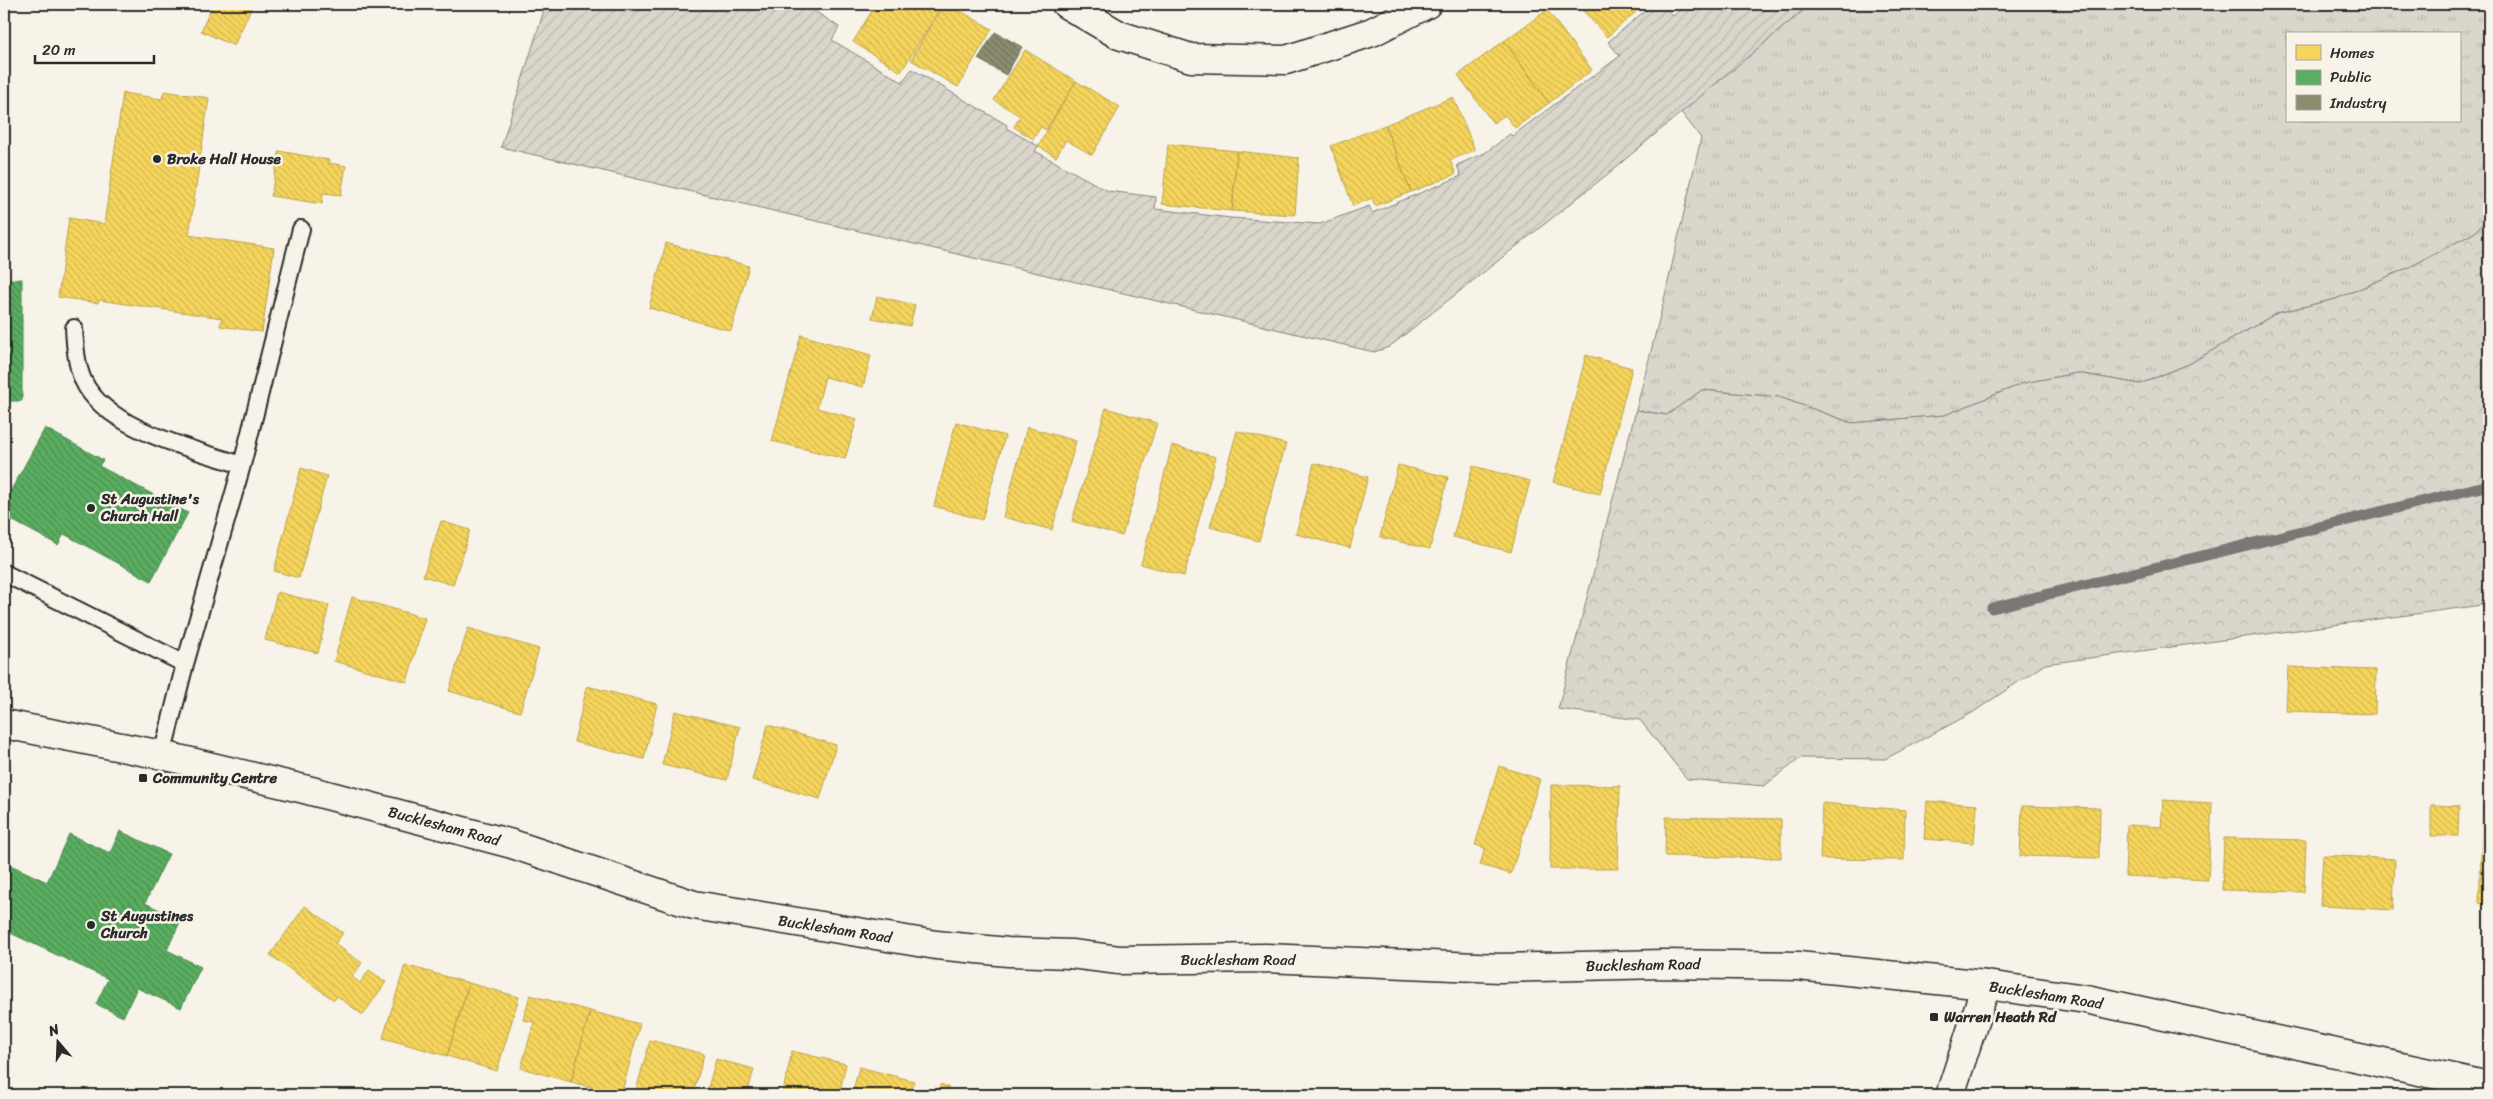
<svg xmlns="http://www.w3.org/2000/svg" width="2493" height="1099" viewBox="0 0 2493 1099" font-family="Sriracha,sans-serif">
<defs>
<pattern id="grass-tufts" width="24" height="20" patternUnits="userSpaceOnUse" patternTransform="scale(1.25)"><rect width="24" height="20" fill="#dad6cc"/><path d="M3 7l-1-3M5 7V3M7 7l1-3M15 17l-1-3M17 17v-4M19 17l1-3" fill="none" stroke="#bbb8af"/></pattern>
<pattern id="forest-crowns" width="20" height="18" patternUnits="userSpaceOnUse" patternTransform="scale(1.25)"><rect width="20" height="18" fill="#dad6cc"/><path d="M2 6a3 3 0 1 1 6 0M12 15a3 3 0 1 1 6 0" fill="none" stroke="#bbb8af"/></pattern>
<pattern id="garden-furrows" width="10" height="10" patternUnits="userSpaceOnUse" patternTransform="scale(1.25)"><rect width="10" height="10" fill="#dad6cc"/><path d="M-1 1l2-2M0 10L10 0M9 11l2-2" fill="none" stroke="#bbb8af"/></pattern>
<pattern id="homes-back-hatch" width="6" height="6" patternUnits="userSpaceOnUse" patternTransform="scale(1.25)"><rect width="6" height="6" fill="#f6d55c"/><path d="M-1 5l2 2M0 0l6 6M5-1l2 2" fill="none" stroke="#d3b750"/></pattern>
<pattern id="public-back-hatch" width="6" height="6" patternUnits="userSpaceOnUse" patternTransform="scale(1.25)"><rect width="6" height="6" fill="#5aae61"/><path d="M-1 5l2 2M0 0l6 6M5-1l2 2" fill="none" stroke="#4b8e50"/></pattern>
<pattern id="industry-back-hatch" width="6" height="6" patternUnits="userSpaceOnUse" patternTransform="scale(1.25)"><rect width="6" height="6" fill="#8c8c6e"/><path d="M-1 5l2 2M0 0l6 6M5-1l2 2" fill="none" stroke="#73735b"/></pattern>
</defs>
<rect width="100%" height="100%" fill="#f7f3e8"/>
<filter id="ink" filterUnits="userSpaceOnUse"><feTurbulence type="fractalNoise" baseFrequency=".02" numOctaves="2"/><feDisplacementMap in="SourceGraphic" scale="10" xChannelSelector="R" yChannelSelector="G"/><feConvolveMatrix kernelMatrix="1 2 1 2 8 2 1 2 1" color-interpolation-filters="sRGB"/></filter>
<g filter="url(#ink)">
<path fill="url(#grass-tufts)" stroke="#82807c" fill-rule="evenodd" d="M1811,4H2489V216L2474,233L2410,267L2336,299L2277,313L2189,364L2140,384L2077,373L2024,383L1945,415L1852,423L1779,397L1702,390L1667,415L1636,410L1663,304L1701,138L1681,112ZM2287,34H2459V121H2287Z"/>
<path fill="url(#forest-crowns)" stroke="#82807c" d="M2489,216V604L2045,664L1972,713L1885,759L1801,758L1764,786L1687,779L1640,720L1558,709L1636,410L1667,415L1702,390L1779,397L1852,423L1945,415L2024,383L2077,373L2140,384L2189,364L2277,313L2336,299L2410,267L2474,233Z"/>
<path fill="url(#garden-furrows)" stroke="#82807c" d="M546,4H804L839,27L832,40L902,82L912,69L1007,125L1006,128L1038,146L1035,151L1108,191L1156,197L1155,209L1231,218L1320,224L1369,206L1372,213L1461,176L1457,165L1485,153L1510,134L1512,136L1620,56L1608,42L1653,4H1661L1673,16L1688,4H1811L1604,177L1389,347L1374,352L501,147Z"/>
<path fill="url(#homes-back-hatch)" stroke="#b9a24d" d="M213,4H253L234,46L201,31Z
M876,4H943L901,72L853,42Z
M943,4H948L992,29L958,87L911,60Z
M1577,4H1645L1607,37Z
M1667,4H1682L1674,11Z
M1547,10L1592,70L1549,103L1504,41Z
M1504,41L1549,103L1515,128L1505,115L1493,123L1458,75Z
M1025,50L1076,81L1046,130L1041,127L1033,139L1014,127L1020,116L994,100Z
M1076,81L1120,107L1092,155L1066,140L1056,157L1038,146Z
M164,91L209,98L189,235L274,248L262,332L220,326L222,318L99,300L98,303L58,297L69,218L104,224L123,93L162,99Z
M1453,97L1475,150L1450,160L1456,174L1411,192L1385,125Z
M1385,125L1411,192L1375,206L1372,198L1353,206L1331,146Z
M1168,144L1237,151L1232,211L1162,204Z
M279,151L329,160V163L346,166L341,195L323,193L322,204L271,196Z
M1237,151L1299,158L1295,215L1232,211Z
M666,243L749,266L731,331L649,308Z
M877,296L915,305L910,326L872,318Z
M801,335L871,355L863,387L825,377L817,408L857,419L845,459L772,441Z
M1586,355L1632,368L1600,494L1553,482Z
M1106,408L1157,423L1122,536L1072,521Z
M956,422L1005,436L982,520L934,506Z
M1027,427L1076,441L1052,530L1003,517Z
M1237,431L1286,444L1259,541L1210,527Z
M1172,445L1216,457L1184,576L1141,564Z
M1314,463L1368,477L1350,548L1296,534Z
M1398,465L1448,477L1430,549L1380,537Z
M1473,466L1530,481L1511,552L1453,537Z
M301,468L327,476L299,578L274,571Z
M441,521L470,530L453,585L423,576Z
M277,592L329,605L318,653L265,640Z
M352,597L425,618L407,682L334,661Z
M468,628L539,649L520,712L449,691Z
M2288,667L2376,670L2375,714L2286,711Z
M587,686L657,704L644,759L574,742Z
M675,711L740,727L727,780L662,765Z
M768,725L836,745L820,799L752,780Z
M1499,766L1540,779L1511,874L1480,865L1485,848L1475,845Z
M2484,784H2489V904L2479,903Z
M1551,785L1620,786L1618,869H1550Z
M2163,800L2212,803L2208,880L2125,876L2127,825L2161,827Z
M1927,801L1977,805L1974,843L1924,839Z
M1822,803L1905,810L1904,860L1820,859Z
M2431,805L2459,806L2458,836H2431Z
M2022,806L2100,808L2099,858L2020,856Z
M1666,817L1781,819V858L1665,856Z
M2224,838L2306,840L2304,892L2222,890Z
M2323,855L2395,859L2393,910L2320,906Z
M305,906L343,933L335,944L362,963L352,977L360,983L369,970L386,982L363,1015L337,996L334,1000L270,955Z
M405,965L469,983L447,1056L383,1038Z
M469,983L519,997L497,1071L447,1056Z
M530,995L590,1011L571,1082L521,1068L534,1022L523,1020Z
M590,1011L640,1024L621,1095L571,1082Z
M650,1040L704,1054L693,1095L635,1094Z
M792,1051L846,1064L839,1095H782Z
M716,1059L754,1069L747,1095H706Z
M859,1067L914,1081L910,1095H852Z
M941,1084L962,1095H935Z
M1214,1088L1230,1095H1211Z"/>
<path fill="url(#public-back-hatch)" stroke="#4c8751" d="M4,279H22V401H4Z
M45,428L103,460L99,466L188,513L151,581L64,534L58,545L4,516V503Z
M120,831L169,854L145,903L181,920L167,950L201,967L181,1008L137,988L123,1017L96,1004L108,979L4,930V862L47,882L69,834L110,853Z"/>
<path fill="url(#industry-back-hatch)" stroke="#6f6f5a" d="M995,32L1022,47L1006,75L978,59Z"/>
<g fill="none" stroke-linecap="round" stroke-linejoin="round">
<path stroke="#7a7874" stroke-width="11" d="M1992,608L2489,485"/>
<g stroke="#2b2b2b" stroke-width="20">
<path id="service" d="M74,328C75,345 76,364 83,380C104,429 196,450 242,465
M4,573L185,664
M162,755L185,664L242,465L301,229"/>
</g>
<g stroke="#2b2b2b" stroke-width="31">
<path id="minor" d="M1066,4L1119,35L1191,58L1286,60L1372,32L1427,4
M1950,1095L1986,985"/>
</g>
<g stroke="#2b2b2b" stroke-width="31">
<path id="tertiary" d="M4,724L162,755L304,789L512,844L694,905L936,945L1008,952L1071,954L1119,960L1266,958L1500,968L1663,964L1798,966L1986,985L2086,999L2489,1086"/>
</g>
<use href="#service" stroke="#f7f3e8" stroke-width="16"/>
<use href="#minor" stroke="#f7f3e8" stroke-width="28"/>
<use href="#tertiary" stroke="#f7f3e8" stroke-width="28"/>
</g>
</g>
<g fill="#2b2b2b" stroke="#f7f3e8" stroke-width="2">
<circle cx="157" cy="159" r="5"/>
<circle cx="91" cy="508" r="5"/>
<rect x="138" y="773" width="10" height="10" rx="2.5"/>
<circle cx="91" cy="925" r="5"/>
<rect x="1929" y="1012" width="10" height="10" rx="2.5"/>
</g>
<g text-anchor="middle" stroke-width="5" stroke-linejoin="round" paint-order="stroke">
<g font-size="15" font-weight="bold" fill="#2b2b2b" stroke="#f7f3e8" text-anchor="start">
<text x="167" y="164">Broke Hall House</text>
<text x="101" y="504">St Augustine's<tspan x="101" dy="17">Church Hall</tspan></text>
<text x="153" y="783">Community Centre</text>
<text x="101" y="921">St Augustines<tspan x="101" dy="17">Church</tspan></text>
<text x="1944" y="1022">Warren Heath Rd</text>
</g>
<g font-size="15" fill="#2b2b2b" stroke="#f7f3e8">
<text transform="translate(444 826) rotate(15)" y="5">Bucklesham Road</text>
<text transform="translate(835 929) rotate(9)" y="5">Bucklesham Road</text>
<text x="1238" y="965">Bucklesham Road</text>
<text transform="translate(1643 965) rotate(-1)" y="5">Bucklesham Road</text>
<text transform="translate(2046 995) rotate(9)" y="5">Bucklesham Road</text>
</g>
</g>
<rect width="2493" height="1099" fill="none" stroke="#f7f3e8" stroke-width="20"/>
<rect x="10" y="10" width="2473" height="1079" fill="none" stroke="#2b2b2b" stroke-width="2" filter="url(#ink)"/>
<rect x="2286" y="32" width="175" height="90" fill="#f7f3e8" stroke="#a5a39c"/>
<rect x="2296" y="45" width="25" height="15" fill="#f6d55c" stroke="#a5a39c"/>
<text x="2330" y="58" font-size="15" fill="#2b2b2b">Homes</text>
<rect x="2296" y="70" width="25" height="15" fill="#5aae61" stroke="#a5a39c"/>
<text x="2330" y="82" font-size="15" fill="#2b2b2b">Public</text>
<rect x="2296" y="95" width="25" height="15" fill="#8c8c6e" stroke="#a5a39c"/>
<text x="2330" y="108" font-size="15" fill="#2b2b2b">Industry</text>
<g transform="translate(58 1042) rotate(341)" stroke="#f7f3e8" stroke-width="4" paint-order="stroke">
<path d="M0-4L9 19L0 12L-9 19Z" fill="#2b2b2b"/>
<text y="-8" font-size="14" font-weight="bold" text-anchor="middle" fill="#2b2b2b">N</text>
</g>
<path d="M35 55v8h119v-8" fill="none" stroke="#2b2b2b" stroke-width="2.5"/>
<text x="42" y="55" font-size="15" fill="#2b2b2b" stroke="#f7f3e8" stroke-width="4" paint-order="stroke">20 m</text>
</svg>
